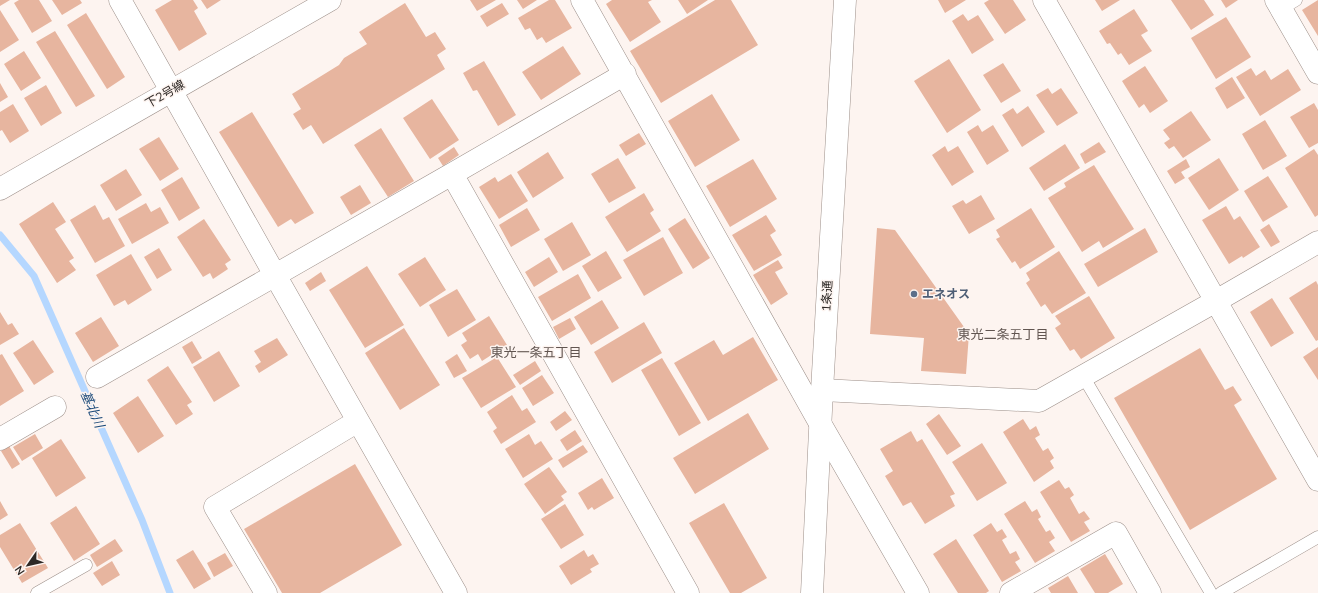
<svg xmlns="http://www.w3.org/2000/svg" width="1318" height="593" viewBox="0 0 1318 593" font-family="Mulish,'Noto Sans JP',sans-serif">
<rect width="100%" height="100%" fill="#fdf4f0"/>
<g fill="none" stroke-linecap="round" stroke-linejoin="round">
<path stroke="#b5d7ff" stroke-width="7" d="M0,235L34,276L142,520L170,593"/>
</g>
<path fill="#e7b59f" d="M0,0H10L0,6Z
M19,0H39L52,21L32,33L14,3Z
M52,0H80L82,3L62,15Z
M172,0H193L198,8L194,11L207,34L179,51L155,10Z
M201,0H221L207,9Z
M470,0H496L477,11Z
M517,0H537L523,9Z
M549,0H555L572,28L546,43L542,37L537,40L530,28L525,30L518,18Z
M612,0H652L648,2L661,22L630,42L606,4Z
M678,0H708L687,14Z
M715,0H731L758,45L661,103L630,51Z
M938,0H966L945,13Z
M989,0H1013L1026,20L1005,34L984,3Z
M1095,0H1120L1102,11Z
M1171,0H1204L1214,15L1191,30Z
M1221,0H1238L1226,8Z
M1318,0V36L1302,10Z
M405,3L426,37L435,32L446,49L437,55L445,69L323,144L311,125L303,130L293,114L301,109L292,94L339,65L344,58L367,44L359,32Z
M502,3L509,14L487,27L480,16Z
M1134,9L1148,31L1141,35L1152,51L1129,65L1121,53L1118,55L1110,43L1107,44L1099,31Z
M0,10L19,40L0,52Z
M86,13L125,77L107,89L67,25Z
M963,14L968,21L978,15L994,40L972,54L952,21Z
M1226,17L1251,57L1216,79L1191,38Z
M55,31L95,96L76,107L36,42Z
M563,46L581,74L541,100L522,72Z
M24,51L41,78L21,91L4,64Z
M949,59L981,110L947,133L914,81Z
M484,61L516,115L498,126L477,90L473,91L463,73Z
M1003,63L1021,91L1001,103L983,75Z
M1145,66L1168,101L1150,113L1144,104L1139,108L1122,81Z
M1251,68L1256,76L1265,70L1271,80L1288,69L1301,90L1260,116L1236,77Z
M1232,77L1245,98L1227,109L1215,88Z
M0,83L8,97L0,102Z
M46,85L62,113L41,126L24,98Z
M1048,88L1052,94L1061,88L1078,113L1057,126L1036,95Z
M712,94L740,140L695,167L668,121Z
M432,99L459,140L430,159L403,118Z
M1314,103L1318,110V143L1309,148L1290,117Z
M13,104L29,131L10,143L2,130L0,131V112Z
M1028,106L1045,132L1022,147L1002,115L1013,108L1017,114Z
M1191,111L1211,140L1183,158L1174,146L1169,149L1164,143L1170,139L1163,130Z
M252,112L314,213L295,224L291,219L278,227L219,132Z
M1265,120L1287,156L1263,170L1242,134Z
M978,125L982,132L993,125L1009,151L987,165L967,132Z
M381,128L414,181L388,197L354,145Z
M639,133L646,144L626,156L619,145Z
M159,137L179,169L160,181L139,149Z
M1099,142L1106,152L1085,164L1080,154Z
M1065,144L1080,168L1044,191L1029,168Z
M945,146L948,152L958,146L974,172L952,186L932,155Z
M454,147L459,155L443,166L438,158Z
M1314,149L1318,155V215L1315,217L1285,168Z
M548,152L564,178L533,198L517,172Z
M618,158L636,188L609,203L591,174Z
M1219,158L1239,190L1209,210L1188,178Z
M753,159L777,199L730,227L706,186Z
M1186,159L1190,167L1181,172L1185,178L1175,184L1167,171Z
M1094,165L1134,229L1103,248L1099,241L1082,252L1048,198L1066,187L1064,183Z
M126,169L142,195L116,211L100,185Z
M511,174L528,201L499,219L479,187L495,177L498,182Z
M1268,176L1288,207L1263,222L1244,191Z
M182,177L200,208L179,221L161,190Z
M360,185L371,203L351,215L340,197Z
M644,193L654,210L650,213L661,231L627,252L605,217Z
M981,195L995,219L969,234L952,206L963,200L966,204Z
M53,202L66,222L55,229L74,258L69,261L76,270L57,283L19,224Z
M146,203L151,212L160,207L169,223L132,244L118,219Z
M95,205L103,220L109,217L125,246L95,263L70,220Z
M1226,206L1234,220L1240,216L1260,247L1243,258L1242,256L1229,264L1202,220Z
M527,208L540,230L511,247L499,225Z
M1031,208L1055,247L1020,269L1015,261L1012,263L996,239L1000,237L996,230Z
M766,215L776,231L770,235L782,255L754,271L732,235Z
M685,218L710,258L693,269L668,229Z
M204,219L231,260L225,264L228,269L213,279L210,273L203,277L177,237Z
M572,222L591,255L563,271L544,239Z
M1269,224L1280,242L1271,247L1260,230Z
M877,228L895,230L969,334L966,374L921,371L924,338L870,334Z
M1145,228L1158,252L1098,287L1084,264Z
M663,237L683,273L644,296L623,260Z
M159,248L172,270L157,279L144,257Z
M606,251L622,278L598,292L582,266Z
M1059,251L1086,293L1052,314L1045,304L1041,307L1026,283L1030,280L1026,273Z
M131,254L152,290L128,305L125,300L114,306L96,275Z
M425,257L446,290L420,307L398,274Z
M549,257L558,272L534,287L525,272Z
M778,260L783,268L775,272L788,294L771,305L753,275Z
M367,266L404,325L365,348L329,290Z
M321,272L326,281L310,291L305,283Z
M578,274L591,298L552,321L538,297Z
M1316,281L1318,285V340L1316,341L1289,298Z
M457,289L476,320L448,337L429,305Z
M1089,296L1115,338L1081,359L1074,349L1070,351L1055,328L1061,324L1055,316Z
M1272,298L1294,333L1271,347L1250,312Z
M602,300L619,328L591,345L574,317Z
M0,312L8,325L12,323L19,334L0,345Z
M489,316L507,345L482,361L478,354L470,359L461,345L467,341L462,333Z
M101,317L119,346L93,362L75,333Z
M570,318L576,329L559,339L553,327Z
M644,322L662,353L612,383L594,352Z
M404,328L440,385L400,410L365,353Z
M753,337L778,380L708,421L674,363L714,340L723,355Z
M277,338L288,355L259,373L255,366L261,362L254,351Z
M33,340L54,372L34,385L13,353Z
M192,341L202,358L192,364L182,347Z
M1318,347V380L1303,357Z
M1200,348L1225,390L1233,386L1242,400L1234,405L1277,479L1190,530L1114,398Z
M219,351L240,386L214,402L193,367Z
M2,354L24,391L0,406V355Z
M457,354L467,371L454,378L445,362Z
M497,357L516,387L481,408L462,378Z
M662,358L701,423L679,436L641,370Z
M535,361L541,371L520,385L513,375Z
M168,366L192,402L187,405L193,414L176,425L147,380Z
M542,375L554,393L533,406L522,388Z
M512,395L522,411L527,408L536,422L501,444L493,431L497,428L487,412Z
M138,396L164,436L138,453L113,413Z
M565,411L572,420L556,431L550,422Z
M748,413L769,449L695,494L673,458Z
M939,414L961,446L947,455L926,424Z
M1023,419L1030,430L1036,426L1040,435L1035,438L1043,451L1048,448L1054,458L1050,461L1054,468L1034,482L1003,432Z
M575,430L582,441L567,451L560,440Z
M911,431L917,442L922,439L955,494L950,496L955,506L925,524L911,502L903,506L885,476L893,471L880,449Z
M35,434L43,448L22,461L13,447Z
M529,434L535,445L541,441L553,459L523,478L505,449Z
M61,439L86,478L56,497L32,458Z
M982,443L1007,483L977,501L952,462Z
M583,445L588,452L563,468L558,460Z
M9,446L20,464L12,469L1,451Z
M355,464L402,545L320,593H282L244,529Z
M549,467L567,492L561,496L564,500L545,514L524,484Z
M602,478L614,498L594,510L592,507L588,510L578,493Z
M1059,480L1065,489L1069,487L1074,495L1070,498L1079,514L1084,511L1090,519L1084,522L1090,531L1071,542L1040,492Z
M0,501L8,515L0,520Z
M1025,501L1032,512L1037,509L1041,517L1038,519L1046,532L1050,530L1055,538L1049,542L1055,551L1035,563L1004,514Z
M724,503L767,578L741,593H730L689,523Z
M565,504L584,535L561,549L541,519Z
M76,506L100,544L74,561L50,523Z
M20,523L48,568L22,583L0,547V535Z
M991,523L997,532L1002,529L1007,537L1002,540L1010,554L1016,551L1020,559L1015,562L1021,571L1002,582L973,535Z
M115,539L123,551L97,567L90,555Z
M956,539L989,591L986,593H958L933,554Z
M193,550L211,579L194,589L176,560Z
M584,550L588,557L593,554L599,564L590,569L592,572L571,585L559,566Z
M225,553L233,566L214,577L207,563Z
M1105,554L1123,584L1108,593H1095L1080,569Z
M112,561L120,575L102,586L93,573Z
M1068,576L1078,593H1051L1048,588Z"/>
<g fill="none" stroke-linecap="round" stroke-linejoin="round">
<g stroke="#9c8f89" stroke-width="13">
<path id="service" d="M1281,9L1296,0
M1083,376L1211,593
M37,593L86,565
M1221,593L1318,537"/>
</g>
<g stroke="#9c8f89" stroke-width="23">
<path id="minor" d="M120,0L275,275L456,593
M582,0L821,425L918,593
M1044,0L1318,480
M1276,0L1318,73
M452,174L688,593
M97,377L452,174L625,74
M822,390L1039,401L1216,301L1318,242
M0,439L55,407
M266,593L215,507L358,421
M1011,593L1116,533L1150,593"/>
</g>
<g stroke="#9c8f89" stroke-width="23">
<path id="tertiary" d="M0,189L330,0"/>
</g>
<g stroke="#9c8f89" stroke-width="23">
<path id="secondary" d="M812,593L822,390L845,0"/>
</g>
<use href="#service" stroke="#fff" stroke-width="12"/>
<use href="#minor" stroke="#fff" stroke-width="22"/>
<use href="#tertiary" stroke="#fff" stroke-width="22"/>
<use href="#secondary" stroke="#fff" stroke-width="22"/>
</g>
<circle fill="#5c6f8a" stroke="#fdf4f0" stroke-width="1.5" cx="914" cy="294" r="4"/>
<g text-anchor="middle" stroke-width="3" stroke-linejoin="round" paint-order="stroke">
<g font-size="12" fill="#2d2825" stroke="#fdf4f0">
<text transform="translate(165 94) rotate(-30)" y="4">下2号線</text>
<text transform="translate(827 296) rotate(-87)" y="4">1条通</text>
</g>
<g font-size="12" font-weight="bold" fill="#4e5e75" stroke="#fdf4f0" text-anchor="start">
<text x="922" y="298">エネオス</text>
</g>
<g font-size="13" fill="#615550" stroke="#fdf4f0">
<text x="1003" y="339">東光二条五丁目</text>
<text x="536" y="357">東光一条五丁目</text>
</g>
<g font-size="13" font-style="italic" fill="#1b4a7a" stroke="#fdf4f0">
<text transform="translate(93 409) rotate(66)" y="5">基北川</text>
</g>
</g>
<g transform="translate(28 565) rotate(236)" stroke="#fdf4f0" stroke-width="3" paint-order="stroke">
<path d="M0-3L7 15L0 10L-7 15Z" fill="#2d2825"/>
<text y="-6" font-size="11" font-weight="bold" text-anchor="middle" fill="#2d2825">N</text>
</g>
</svg>
